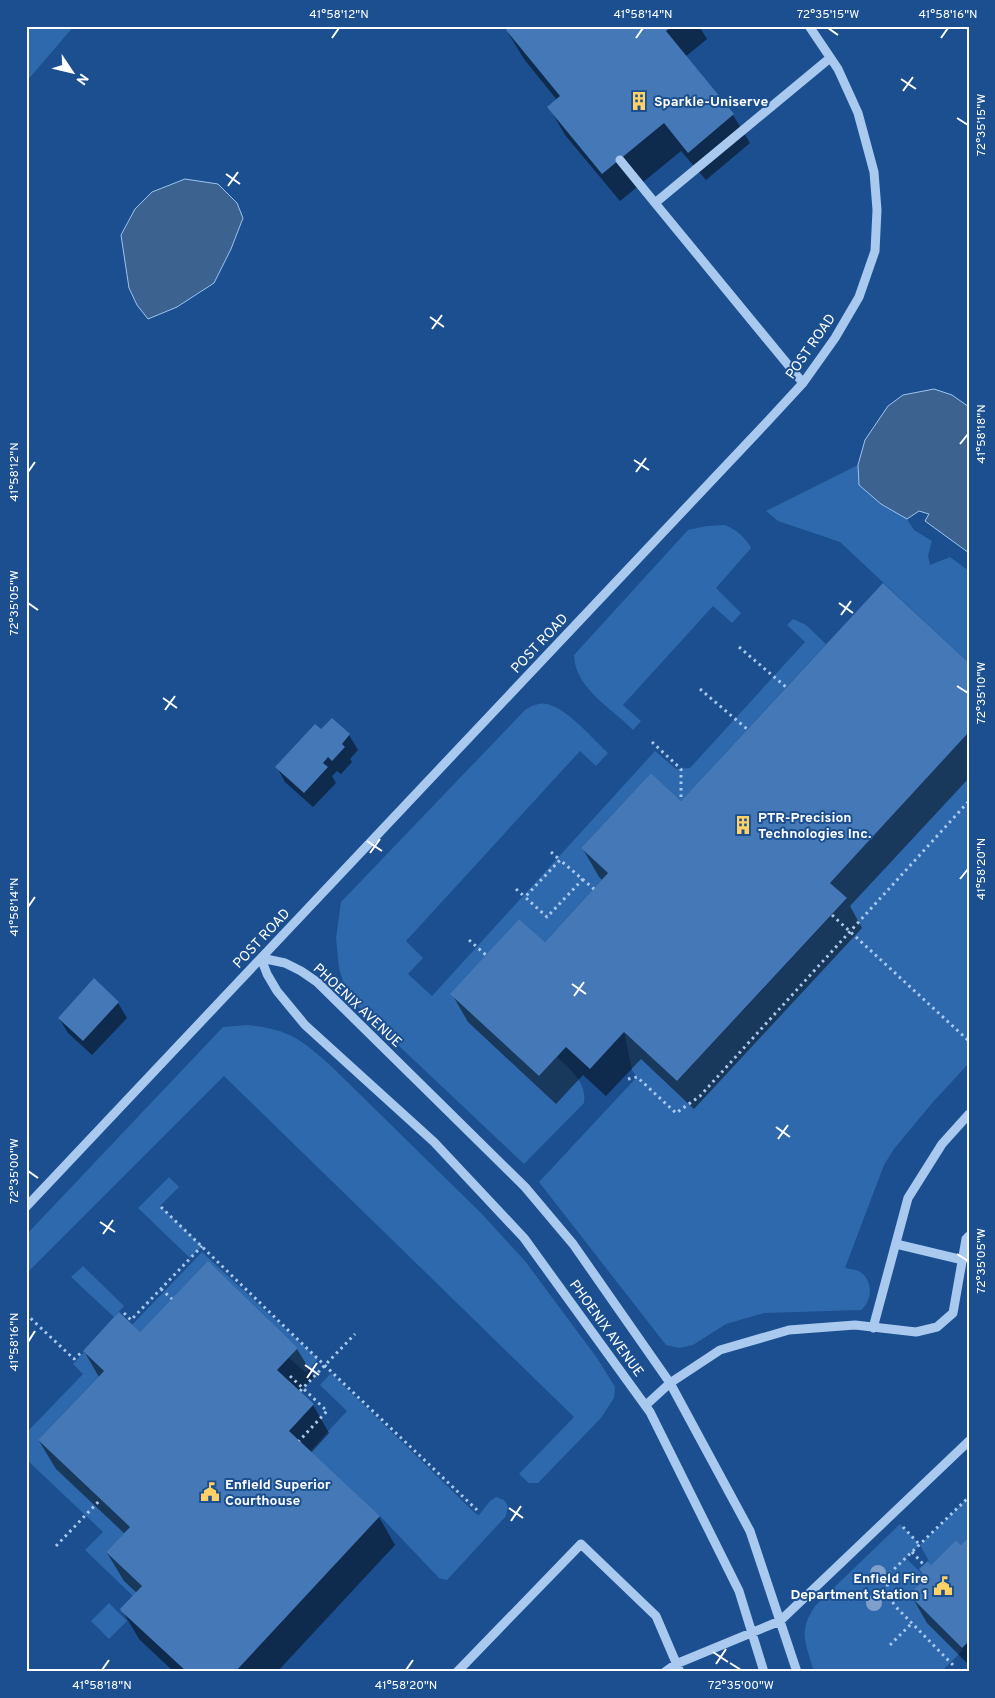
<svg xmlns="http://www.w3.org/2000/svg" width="995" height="1698" viewBox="0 0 995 1698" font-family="Overpass,sans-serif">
<rect width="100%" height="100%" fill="#1b4f8f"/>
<path fill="#2e69ad" d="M26,26H74L26,82Z
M858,465L859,485L881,504L907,519L914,530L932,541L928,556L930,565L950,557L969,571V663L840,542L778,521L766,511Z
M725,525C737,530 745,537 751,548L716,588L741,613L732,623L713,606L623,705L641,721L633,730C612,708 575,689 574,655L688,530L707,526Z
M793,619L806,625L826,644L681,801L651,773L581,848L608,873L545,942L519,919L451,994L539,1076L557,1057C571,1070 587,1082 584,1103L524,1164L362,1011L346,992L339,968L336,938L341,902L525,710C531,706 540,702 547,704C568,709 592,738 608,753L596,766L580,751L406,941L423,958L408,974L432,996L655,751L676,769L690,768L805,642L787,625Z
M969,732V1063L933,1102L894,1149L884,1165L845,1268C849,1269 856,1269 860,1272C874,1280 872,1302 861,1310L764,1313L726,1324L693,1345L679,1348L666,1345L539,1182L637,1077L632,1070L624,1032L677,1081L847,899L830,883Z
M248,1025C288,1029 301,1039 330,1065L481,1213L525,1261L597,1358L615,1387L614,1398L601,1418L538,1483H529L519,1474L574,1417L224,1076L26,1274V1235L223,1027Z
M169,1177L179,1187L160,1206L202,1246L190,1258L138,1208Z
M202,1252L318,1359L306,1373L289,1358L298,1348L208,1262L140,1332L132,1325Z
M83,1266L124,1306L114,1317L71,1277Z
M84,1352L104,1371L38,1440L130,1527L106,1552L142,1586L133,1596L85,1550L103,1532L26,1459V1430L28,1431L83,1374L73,1364Z
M331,1373L476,1514L479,1515L490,1501L496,1497L504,1500L508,1506L506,1516L447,1580L439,1578L380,1516L310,1451L347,1411L320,1385Z
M969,1497V1537L961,1545L956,1540L931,1565L920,1545L906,1558L926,1578L910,1595L963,1650L941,1672H814C806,1644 797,1631 816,1605L900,1524L920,1545Z
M109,1603L127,1621L109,1639L91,1621Z"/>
<path fill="#3c6290" stroke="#9cc4f0" d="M185,179L218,184L237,203L243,218L231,249L214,283L177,307L148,319L137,305L129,288L121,235L135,209L152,192Z
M934,389L952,395L969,407V553L925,521L929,514L919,511L907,519L881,504L859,485L858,465L865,440L888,406L903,395Z"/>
<path fill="#0007" d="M512,26H699L707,39L685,57L733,115L750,143L706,180L681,151L620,201L565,135L549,107L557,100L524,59L507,31Z
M969,665V778L850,906L862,928L694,1109L641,1059L606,1096L583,1075L556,1104L468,1022L452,994L545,944L603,881L599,877L583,849Z
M332,719L349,735L358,750L350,759L352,762L341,774L337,771L332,776L336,783L313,807L285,782L277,767L322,731Z
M94,980L118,1003L127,1018L92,1055L68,1033L59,1018Z
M140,1334L297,1349L314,1377L299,1392L313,1405L329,1433L310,1454L379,1517L395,1545L277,1672H174L139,1639L122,1610L137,1593L124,1581L107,1553L125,1534L56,1469L39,1441L99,1377L84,1351Z
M969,1539V1665L927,1623L911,1595L927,1579L921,1569L931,1567L961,1547Z"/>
<path fill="#4478b7" d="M510,26H672L666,31L734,114L688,153L664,123L602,174L547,107L560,96L506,30Z
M883,583L969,663V732L830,883L847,898L677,1081L624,1032L590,1069L566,1047L539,1076L450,994L519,919L545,942L608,873L581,848L651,773L681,801Z
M332,718L350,734L342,744L345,747L332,761L328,757L323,763L328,767L304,793L275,767L315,724L321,729Z
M94,978L119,1002L83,1041L58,1018Z
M208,1261L298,1348L277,1370L314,1404L289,1431L380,1516L235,1672H187L121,1611L120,1609L142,1586L106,1552L130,1527L38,1440L104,1371L83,1351L114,1317L119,1312L140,1332Z
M969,1537V1645L967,1643L962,1648L909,1595L926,1578L919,1569L928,1561L931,1565L956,1540L961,1545Z"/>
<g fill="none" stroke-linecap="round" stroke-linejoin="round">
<path stroke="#a9c9ee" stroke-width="3" stroke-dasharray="2.5 4" stroke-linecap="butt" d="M739,647L786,687
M700,689L747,729
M652,742L681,769V801
M551,852L560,860
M583,879L547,917L525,897L560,860L594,889
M516,889L525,897
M832,915L969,1041
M469,940L486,955
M628,1079L637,1077L676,1113L700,1096L969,801
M161,1207L318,1359L477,1510
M161,1289L172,1299
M124,1313L131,1320L202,1246
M26,1314L74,1359L83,1351
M290,1376L327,1411L299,1441
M300,1391L355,1334
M903,1527L920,1545
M56,1546L101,1499
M912,1552L924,1565
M890,1645L912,1623
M953,1665L896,1607C887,1595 885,1588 890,1573L969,1497"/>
<path stroke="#a9c9ee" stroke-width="9" d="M620,160L655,203
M803,383L655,203L830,58
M261,958L285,963L301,971L317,982L525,1187L573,1244L670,1383L750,1531L797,1672
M261,958L267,974L277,991L305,1025L434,1142L524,1238L650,1412L739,1591L764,1672
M26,1207L767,422L803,383L835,338L859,297L875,251L877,210L874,172L858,113L838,69L809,26
M896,1244L963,1260
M873,1328L908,1198L942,1144L969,1114
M646,1405L670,1383L720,1350L789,1330L855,1325L916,1332L937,1327L953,1313L966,1239L969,1236
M457,1672L581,1544L656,1616L680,1672
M665,1672L676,1664L780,1621L969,1441"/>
</g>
<g fill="#7ea0ca">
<circle cx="878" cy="1573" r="8"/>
<circle cx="874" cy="1603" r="8"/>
</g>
<path fill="none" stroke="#fff" stroke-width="2" d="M828,28L838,35M332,38L339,28M636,38L643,28M941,38L948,28M901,79L916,89M903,91L913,77M957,118L968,125M226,174L240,184M228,186L238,172M430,317L444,327M432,329L442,315M960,444L968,434M634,460L649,470M28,472L35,462M636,472L646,458M28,603L38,610M839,603L853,613M841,615L851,601M957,686L968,693M163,698L177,708M165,710L175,696M367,841L382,851M370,853L380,839M960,879L968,869M28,907L35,897M572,984L586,994M574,996L584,982M776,1127L790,1137M778,1139L788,1125M28,1171L38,1178M100,1222L115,1232M103,1234L113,1220M957,1254L968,1261M28,1342L35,1331M305,1365L319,1375M307,1378L317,1363M509,1508L523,1518M511,1521L521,1506M713,1652L728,1662M730,1663L741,1670M716,1664L726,1649M102,1670L109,1660M406,1670L413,1660"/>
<defs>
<g id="building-bare" transform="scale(1.5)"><path d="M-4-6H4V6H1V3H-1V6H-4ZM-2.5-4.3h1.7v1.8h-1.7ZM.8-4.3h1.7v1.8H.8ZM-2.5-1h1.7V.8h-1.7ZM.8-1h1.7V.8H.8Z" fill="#ffd166" stroke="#1b4f8f" stroke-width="2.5" paint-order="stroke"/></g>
<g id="civic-bare" transform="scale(1.5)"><path d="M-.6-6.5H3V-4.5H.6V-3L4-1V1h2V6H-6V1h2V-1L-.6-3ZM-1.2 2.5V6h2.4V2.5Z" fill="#ffd166" stroke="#1b4f8f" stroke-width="2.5" paint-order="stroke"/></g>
</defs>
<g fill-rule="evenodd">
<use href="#building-bare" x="639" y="101"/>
<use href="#building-bare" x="743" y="825"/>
<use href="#civic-bare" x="210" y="1492"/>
<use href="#civic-bare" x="943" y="1586"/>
</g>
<g text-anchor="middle" stroke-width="4" stroke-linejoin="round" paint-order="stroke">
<g font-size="14" font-weight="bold" fill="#fff" stroke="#1b4f8f" text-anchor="start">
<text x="654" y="106">Sparkle-Uniserve</text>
<text x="758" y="822">PTR-Precision<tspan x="758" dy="16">Technologies Inc.</tspan></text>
<text x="225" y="1489">Enfield Superior<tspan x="225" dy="16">Courthouse</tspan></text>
<text x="928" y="1583" text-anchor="end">Enfield Fire<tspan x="928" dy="16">Department Station 1</tspan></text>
</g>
<g font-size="14" fill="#fff" stroke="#1b4f8f">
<text transform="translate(810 346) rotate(-55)" y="5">POST ROAD</text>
<text transform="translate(539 643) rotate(-47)" y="5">POST ROAD</text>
<text transform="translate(261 938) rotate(-47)" y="5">POST ROAD</text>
<text transform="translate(358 1005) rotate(43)" y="5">PHOENIX AVENUE</text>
<text transform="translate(607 1328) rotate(54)" y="5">PHOENIX AVENUE</text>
</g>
</g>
<rect width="995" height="1698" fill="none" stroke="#1b4f8f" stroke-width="55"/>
<g transform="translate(72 72) rotate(125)" stroke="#1b4f8f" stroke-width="4" paint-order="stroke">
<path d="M0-4L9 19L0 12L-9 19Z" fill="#ffffff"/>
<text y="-8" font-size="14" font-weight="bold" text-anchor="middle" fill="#ffffff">N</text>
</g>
<rect x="28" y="28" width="940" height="1642" fill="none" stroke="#fff" stroke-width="2"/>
<g font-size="12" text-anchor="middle" fill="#fff">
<text x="339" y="18">41°58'12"N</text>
<text x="643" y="18">41°58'14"N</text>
<text x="828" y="18">72°35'15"W</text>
<text x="948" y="18">41°58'16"N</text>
<text transform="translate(981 125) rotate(-90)" y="4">72°35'15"W</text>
<text transform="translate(981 434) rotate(-90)" y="4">41°58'18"N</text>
<text transform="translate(14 472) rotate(-90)" y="4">41°58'12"N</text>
<text transform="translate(14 603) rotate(-90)" y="4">72°35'05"W</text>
<text transform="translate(981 693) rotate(-90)" y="4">72°35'10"W</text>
<text transform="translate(981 869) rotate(-90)" y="4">41°58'20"N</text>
<text transform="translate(14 907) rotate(-90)" y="4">41°58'14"N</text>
<text transform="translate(14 1171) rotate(-90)" y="4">72°35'00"W</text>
<text transform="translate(981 1261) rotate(-90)" y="4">72°35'05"W</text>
<text transform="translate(14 1342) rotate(-90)" y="4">41°58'16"N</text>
<text x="102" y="1689">41°58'18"N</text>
<text x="406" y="1689">41°58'20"N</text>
<text x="741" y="1689">72°35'00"W</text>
</g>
</svg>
